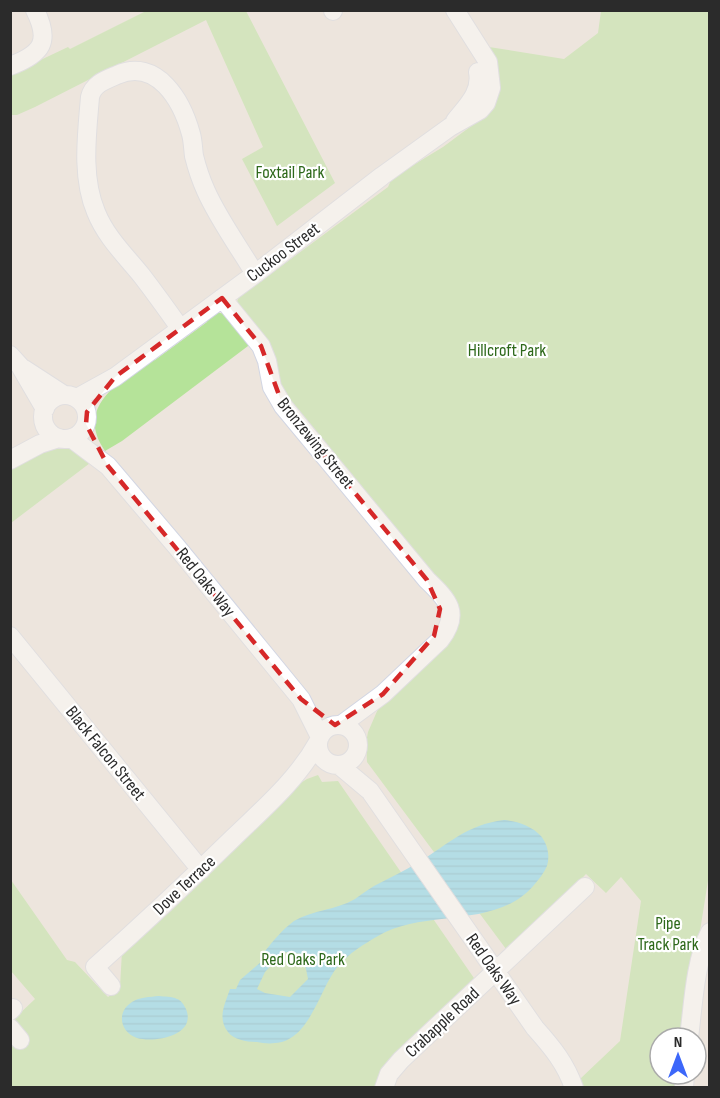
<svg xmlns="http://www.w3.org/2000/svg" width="720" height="1098" viewBox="0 0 720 1098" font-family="'Sofia Sans Condensed',sans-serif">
<defs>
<pattern id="water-rules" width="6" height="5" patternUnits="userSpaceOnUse" patternTransform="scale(1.5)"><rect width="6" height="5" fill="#6fd2ef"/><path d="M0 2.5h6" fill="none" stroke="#60b4cd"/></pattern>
</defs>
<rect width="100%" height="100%" fill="#ede5dd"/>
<path fill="#b5e399" d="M146,11H246L335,183L277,226L242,159L263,147L206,20L35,107L17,115H11V74L68,47L70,49Z
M601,11H709L710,868L683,1038H660V1074H679L678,1087H582L580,1079L620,1041L641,901L621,877L606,893L586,874L509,953L367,762L366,743L368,732L378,709L456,623L286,400L237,304C238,293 243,288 253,287L388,187L392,178L443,147L482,118L498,82L496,61L489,47L564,59L598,33Z
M214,312L226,314L252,343L122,441L105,451C75,408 117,384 148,361L155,360L207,322L208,316Z
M52,447L72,449L94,460L11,523L10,468Z
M318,775L322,782L338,781L476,981L378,1087L11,1088V1038L17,1024L15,1018L35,999L11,971V880L67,960L75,962L108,997L120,987L122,951L299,784L307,779Z"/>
<path fill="url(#water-rules)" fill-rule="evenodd" d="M504,820C517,821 532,826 541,836C548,845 550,856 547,866C544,873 539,879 534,885C496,930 426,908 378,936C364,944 348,954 338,966C319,989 310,1041 275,1043C269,1044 262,1043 257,1042C247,1042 234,1040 228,1032C217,1018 225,1004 230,989H236L240,980L269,955L265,951C274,940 283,929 294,921C313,910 336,910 355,899C361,895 367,890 374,886C389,878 404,871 419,862C450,843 466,825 504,820ZM284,952L303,954L308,979L290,997L265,993L257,989L265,972Z
M159,996C164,997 172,996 177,999C181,1000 184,1005 186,1009C197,1036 154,1043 137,1038C120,1032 116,1012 132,1002C140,997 150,997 159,996Z"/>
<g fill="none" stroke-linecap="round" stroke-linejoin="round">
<g stroke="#d2d6e3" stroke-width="20">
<path id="minor" d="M333,11V10
M10,66C42,54 51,42 35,10
M455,121C467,106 482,92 478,72
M222,298L261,346L267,361L272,387L283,406L427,580C448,600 461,613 440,640L383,694L341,725
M180,328C168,311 155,293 142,276C125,255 106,237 96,212C81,176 87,134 90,97C93,84 105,80 117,75C157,57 182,101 191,134C193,141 193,149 194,156C197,168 201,180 206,191C219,220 239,247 255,274
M10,355L20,366L45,409
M24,369L64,395
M43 417a22 22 0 1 1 44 0a22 22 0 1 1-44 0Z
M77,398L115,377L255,274L382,176L450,127L480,110L486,103L491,88L488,62L455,10
M71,438L108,466L176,546L301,699L320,737
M10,460L40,444L59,438
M10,636L201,870
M318 745a20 20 0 1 1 40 0a20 20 0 1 1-40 0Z
M339,765L370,791L535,1028C552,1047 566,1064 574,1088
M111,986L95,967C142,925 188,882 233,838C264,808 297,780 318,742
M10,1011L13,1008
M10,1028L20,1040
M689,1038C693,1006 695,960 710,932
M384,1088L389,1074L401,1060L585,887
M684,1088L685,1074"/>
</g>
<use href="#minor" stroke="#fff" stroke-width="18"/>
</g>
<path d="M0 0H720V1098H0ZM222,298L261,346L283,406L427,580L440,609L434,636L383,694L335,725L301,699L108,466L86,424L87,412L115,377Z" fill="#ede5dd" fill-opacity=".55" fill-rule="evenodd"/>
<path fill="none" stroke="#d62828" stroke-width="4.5" stroke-dasharray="12 8" stroke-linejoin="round" d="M222,298L261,346L283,406L427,580L440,609L434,636L383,694L335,725L301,699L108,466L86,424L87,412L115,377Z"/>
<g text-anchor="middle" stroke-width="4.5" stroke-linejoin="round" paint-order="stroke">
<g font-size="18" fill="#2d681a" stroke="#fff">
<text x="290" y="178">Foxtail Park</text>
<text x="507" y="356">Hillcroft Park</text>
<text x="668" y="929">Pipe<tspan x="668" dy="21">Track Park</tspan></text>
<text x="303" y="965">Red Oaks Park</text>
</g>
<g font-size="18" fill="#2b2b2b" stroke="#fff">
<text transform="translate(283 252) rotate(-37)" y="6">Cuckoo Street</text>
<text transform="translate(316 443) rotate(51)" y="6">Bronzewing Street</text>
<text transform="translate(206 582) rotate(51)" y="6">Red Oaks Way</text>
<text transform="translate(106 753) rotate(51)" y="6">Black Falcon Street</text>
<text transform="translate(184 885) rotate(-43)" y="6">Dove Terrace</text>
<text transform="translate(494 969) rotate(55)" y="6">Red Oaks Way</text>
<text transform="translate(442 1022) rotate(-43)" y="6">Crabapple Road</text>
</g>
</g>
<rect width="720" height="1098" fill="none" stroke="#2b2b2b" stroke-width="24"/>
<g transform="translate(678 1056)"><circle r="28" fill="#ffffff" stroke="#aaaaaa" stroke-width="1.5"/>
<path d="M0-4.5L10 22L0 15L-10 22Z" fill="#3c67fa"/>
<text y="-9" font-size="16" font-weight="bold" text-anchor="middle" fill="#2b2b2b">N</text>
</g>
</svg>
